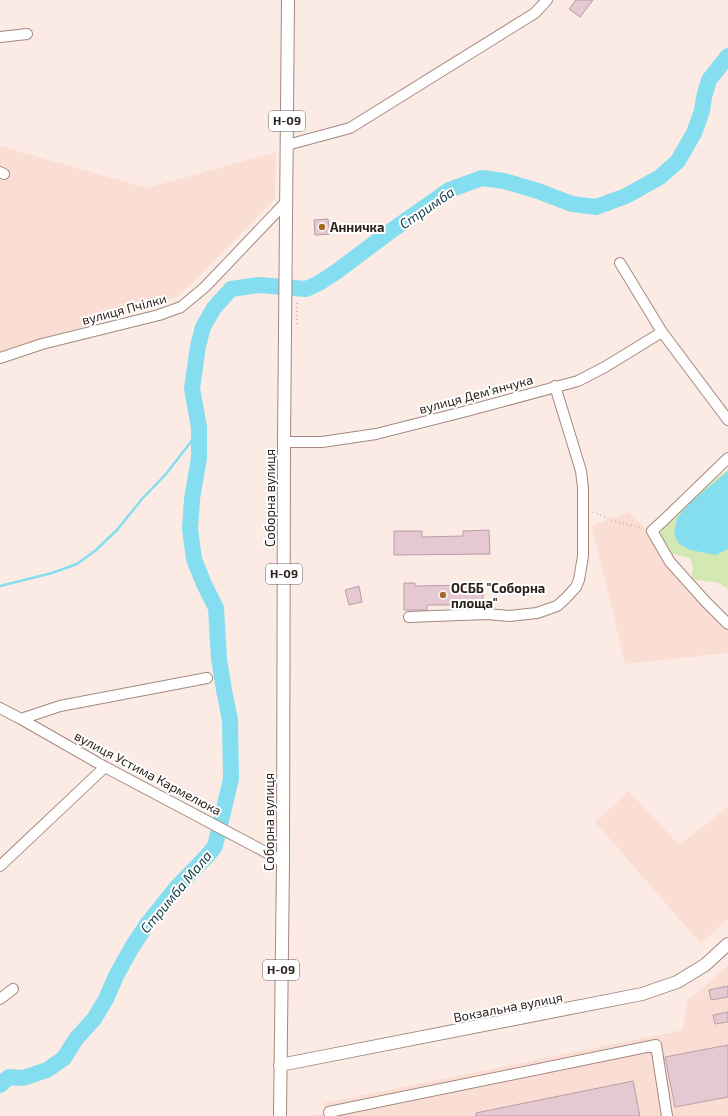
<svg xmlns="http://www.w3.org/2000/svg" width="728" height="1116" viewBox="0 0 728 1116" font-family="'Exo 2',sans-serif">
<rect width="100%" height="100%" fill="#fcebe4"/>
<path fill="#fbded3" d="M0,146L147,188L276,152L275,199L192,283L176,297L0,353Z
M629,512L722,609L728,620V653L625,664L592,526Z
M629,791L679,845L728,807V919L701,944L595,822Z
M728,966V1116H309L324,1114V1103L683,1030L687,1001Z"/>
<path fill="#d3e8b2" d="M728,469V592L727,588L719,583L691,579L693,568L690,558L656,550L665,519Z"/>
<path fill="#85deef" d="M728,471V549L716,555L690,550L679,544L674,534L677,518L692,501Z"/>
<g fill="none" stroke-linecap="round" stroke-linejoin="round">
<path stroke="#85deef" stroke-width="2.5" d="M0,586L52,573L77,564L96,550L117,530L142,499L166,474L190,443L199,427"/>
<path stroke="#85deef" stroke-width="16" d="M0,1085L9,1077L23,1078L47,1070L64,1058L76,1039L94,1019L106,999L116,976L132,947L148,923L177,887L208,855L215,846L231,779L230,720L224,690L219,659L216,608L204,584L194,559L190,529L192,499L199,458V427L192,389L198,346L203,327L214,308L231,289L259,285L306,289L319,283L336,272L388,233L449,190L482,178L504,181L538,191L572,204L596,207L626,196L660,177L678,161L694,133L702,111L704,97L709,80L728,56"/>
</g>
<path fill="#e5c8d1" stroke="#ba9ea7" d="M576,0H593L580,17L569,9Z
M328,219L330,234L315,235L314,220Z
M489,530L490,554L394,555V531H422V537L463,536V531Z
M470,582H483V608L459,609V605H427V610H404V583H415V586L470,585Z
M359,586L362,602L349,605L345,590Z
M728,986V997L711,1000L709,990Z
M728,1012V1022L715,1024L713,1015Z
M728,1045V1097L675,1107L665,1057Z
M633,1081L640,1116H476V1113Z"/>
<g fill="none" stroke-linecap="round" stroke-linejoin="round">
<g stroke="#a4897f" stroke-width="12">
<path id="minor" d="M0,37L27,34
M287,145L350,128L535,13L547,0
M0,172L4,174
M620,263L662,332L728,420
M0,358L42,344L159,315L181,307L205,287L287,201
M284,442H322L376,434L467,411L578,381L605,367L662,332
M728,458L665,519L652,531L670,562L705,601L728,624
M409,617L487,614L509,616L537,613L557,606L566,598L576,587L579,580L583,556V488L581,471L555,386
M0,708L21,719L105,767L273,856L283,862
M21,719L60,706L207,678
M0,866L105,767
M0,999L13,989
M330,1116L329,1112L656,1045L667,1116"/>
</g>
<g stroke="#a4897f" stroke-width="14">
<path id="major" d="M280,1065L642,994L677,982L705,965L728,944
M280,1116L283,862L284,442L288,0"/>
</g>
<path stroke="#bcada7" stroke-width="1.5" stroke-dasharray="1 3" stroke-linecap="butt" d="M297,324V302
M593,512L614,521L642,528"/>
<use href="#minor" stroke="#fff" stroke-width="10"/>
<use href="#major" stroke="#fff" stroke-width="12"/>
</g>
<g fill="#a36a28" stroke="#fff" stroke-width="1.5">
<circle cx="322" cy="227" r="4"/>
<circle cx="443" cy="595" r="4"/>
</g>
<g text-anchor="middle" stroke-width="4" stroke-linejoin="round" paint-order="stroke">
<g fill="#fff" stroke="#6b6462" stroke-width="1">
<rect x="269" y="111" width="36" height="20" rx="3"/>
<rect x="266" y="564" width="36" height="20" rx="3"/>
<rect x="263" y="960" width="36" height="20" rx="3"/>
</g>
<g font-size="12" font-weight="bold" fill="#2c221e">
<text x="287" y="125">Н-09</text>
<text x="284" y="578">Н-09</text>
<text x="281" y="974">Н-09</text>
</g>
<g font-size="13" font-weight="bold" fill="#2c221e" stroke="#fff" text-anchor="start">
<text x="330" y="232">Анничка</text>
<text x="451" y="593">ОСББ "Соборна<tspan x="451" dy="15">площа"</tspan></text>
</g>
<g font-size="13" fill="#2c221e" stroke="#fff">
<text transform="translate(124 309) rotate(-15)" y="5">вулиця Пчілки</text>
<text transform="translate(476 394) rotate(-15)" y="5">вулиця Демʼянчука</text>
<text transform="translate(270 498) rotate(-90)" y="5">Соборна вулиця</text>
<text transform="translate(148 773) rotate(28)" y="5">вулиця Устима Кармелюка</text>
<text transform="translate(269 822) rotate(-90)" y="5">Соборна вулиця</text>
<text transform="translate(508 1007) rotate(-11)" y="5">Вокзальна вулиця</text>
</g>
<g font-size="14" font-style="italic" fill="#1b444c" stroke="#fff">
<text transform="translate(427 208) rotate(-34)" y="5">Стримба</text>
<text transform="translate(176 892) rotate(-50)" y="5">Стримба Мала</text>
</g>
</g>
</svg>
